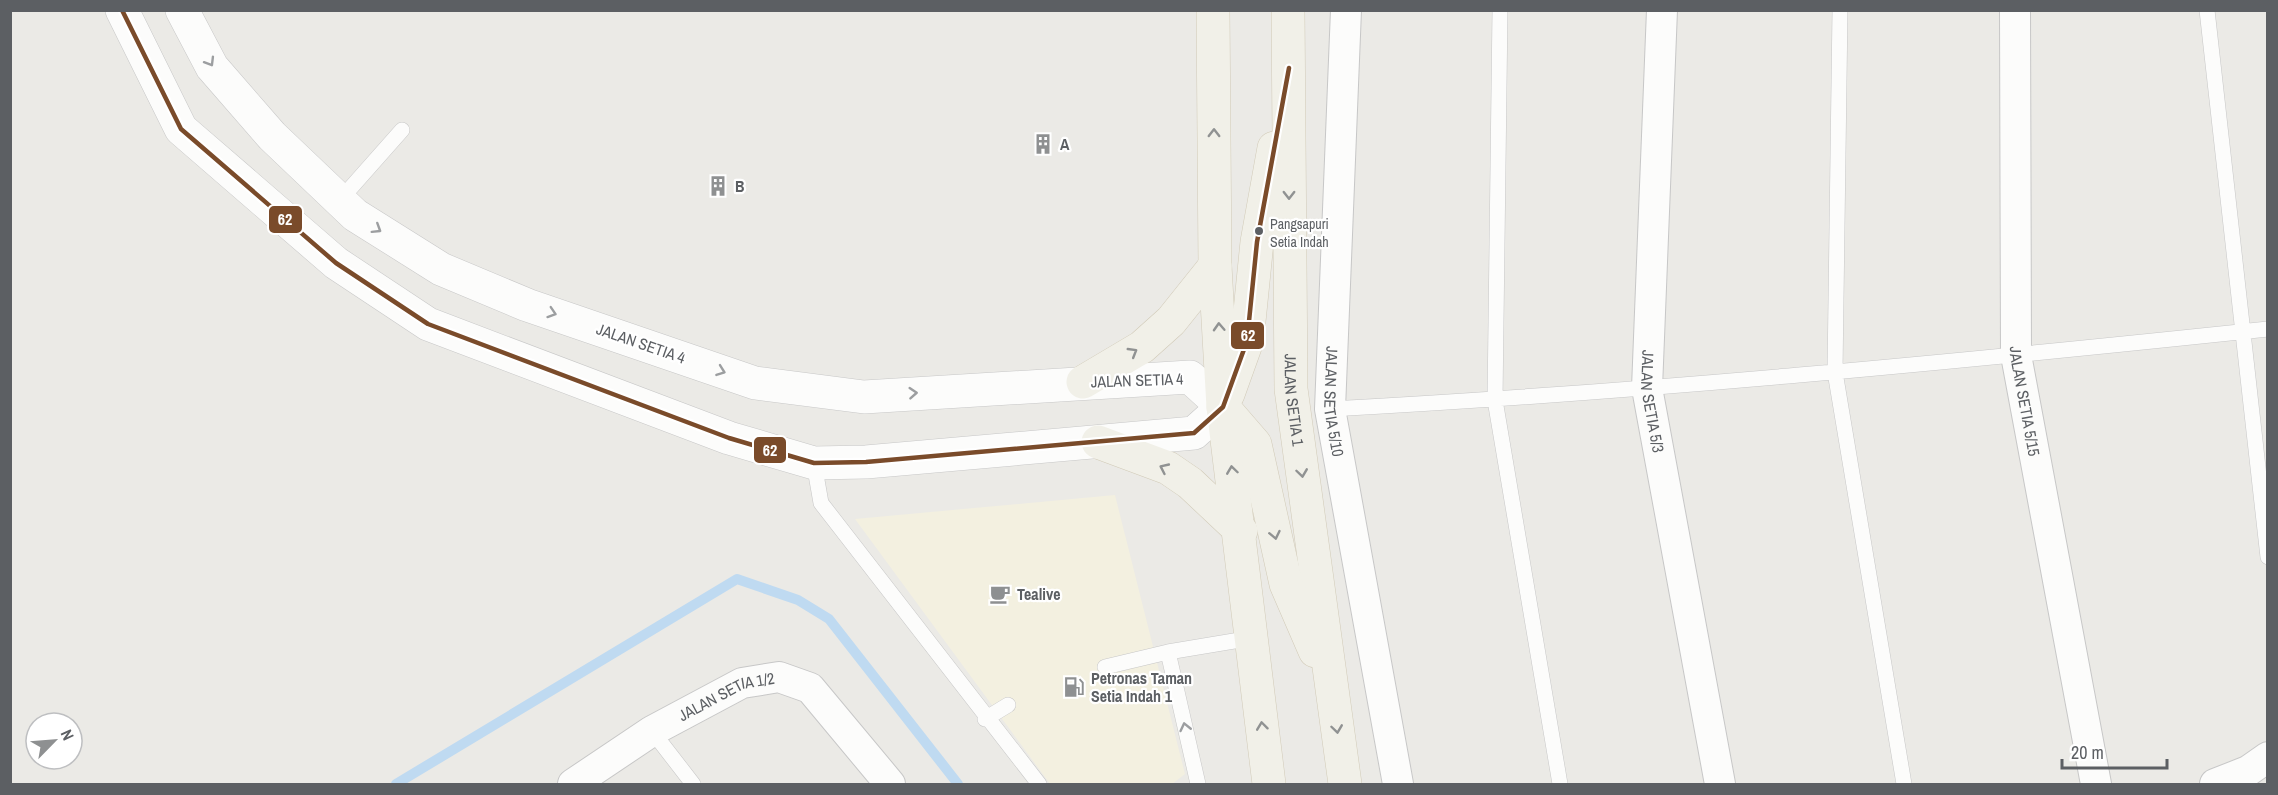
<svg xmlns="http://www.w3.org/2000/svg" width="2278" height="795" viewBox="0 0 2278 795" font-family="'Archivo Narrow',sans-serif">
<rect width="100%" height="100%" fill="#ebeae6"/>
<path fill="#f3f0e0" d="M1115,495L1185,774L1172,784H1050L855,519Z"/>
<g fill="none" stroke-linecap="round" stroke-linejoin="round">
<path stroke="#bfdaf1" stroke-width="10" d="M396,784L737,579L798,600L829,619L958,784"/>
<g stroke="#c7c7c7" stroke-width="16">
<path id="service" d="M1500,10L1495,400L1560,784
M1840,10L1835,372L1904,784
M2207,10L2268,557
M340,200L402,130
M1330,409C1643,392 1955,362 2268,329
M814,463L821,503L1039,784
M1105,667L1168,652
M985,719L1008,705
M652,731L693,784
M1198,784L1168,652L1252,638"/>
</g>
<g stroke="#c7c7c7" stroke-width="32">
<g id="minor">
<path id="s1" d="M1346,10L1330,409L1398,784"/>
<path id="s2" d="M1662,10L1647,388L1720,784"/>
<path id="s3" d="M2015,10L2016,355L2096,784"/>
<path id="s4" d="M573,784L652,731L742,683L779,677L810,688L890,784"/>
<path d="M2215,784L2248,771L2268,757"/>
</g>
</g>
<g stroke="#c7c7c7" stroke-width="34">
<path id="tertiary" d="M122,10L181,129L336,263L428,324L729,438L814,463L866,462L1194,433L1223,407L1190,377L864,397L755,383L527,305L441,269L355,215L272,136L212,67L182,10"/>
</g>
<g stroke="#d1cab7" stroke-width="34">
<g id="primary">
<path d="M1213,10L1215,266L1223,407L1269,784"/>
<path id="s5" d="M1288,10L1291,389L1345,784"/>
<path d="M1083,382L1142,347L1171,321L1215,266"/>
<path d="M1228,394L1247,341L1257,242L1274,148"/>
<path d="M1223,407L1255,444L1286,584L1315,651"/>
<path d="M1098,442L1168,468L1190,483L1241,531"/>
</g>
</g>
<use href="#service" stroke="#fcfcfb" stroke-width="15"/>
<use href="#minor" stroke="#fcfcfb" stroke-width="30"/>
<use href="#tertiary" stroke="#fcfcfb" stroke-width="33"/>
<use href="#primary" stroke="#f1f0e8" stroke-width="33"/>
<g stroke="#fff" stroke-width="9">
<path id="bus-1" d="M122,10L181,129L336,263L428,324L729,438L814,463L866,462L1194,433L1223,407L1247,341L1257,242L1289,68"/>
</g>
<use href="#bus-1" stroke="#7a4b2a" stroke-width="4.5"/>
</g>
<defs><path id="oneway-chevron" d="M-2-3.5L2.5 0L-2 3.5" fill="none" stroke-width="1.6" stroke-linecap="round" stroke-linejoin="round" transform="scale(1.5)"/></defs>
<g stroke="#9c9ea0">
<use href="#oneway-chevron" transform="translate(210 62) rotate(59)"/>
<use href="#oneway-chevron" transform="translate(377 229) rotate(32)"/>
<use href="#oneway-chevron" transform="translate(552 313) rotate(18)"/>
<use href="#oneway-chevron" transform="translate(721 371) rotate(20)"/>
<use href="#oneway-chevron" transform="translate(913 393) rotate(-4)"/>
<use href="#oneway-chevron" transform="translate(1185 727) rotate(-103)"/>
</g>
<g stroke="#909292">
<use href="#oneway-chevron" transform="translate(1214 133) rotate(-90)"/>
<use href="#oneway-chevron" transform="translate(1289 195) rotate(90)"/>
<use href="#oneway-chevron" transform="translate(1219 327) rotate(-93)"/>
<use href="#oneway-chevron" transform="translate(1133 352) rotate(-31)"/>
<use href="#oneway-chevron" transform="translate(1164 468) rotate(-155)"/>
<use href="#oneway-chevron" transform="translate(1232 470) rotate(-98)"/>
<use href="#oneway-chevron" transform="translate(1302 473) rotate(82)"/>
<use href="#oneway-chevron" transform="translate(1275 535) rotate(78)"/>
<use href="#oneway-chevron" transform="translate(1262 726) rotate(-97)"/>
<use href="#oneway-chevron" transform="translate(1337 729) rotate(82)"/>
</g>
<defs>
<g id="building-bare" transform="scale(1.62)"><path d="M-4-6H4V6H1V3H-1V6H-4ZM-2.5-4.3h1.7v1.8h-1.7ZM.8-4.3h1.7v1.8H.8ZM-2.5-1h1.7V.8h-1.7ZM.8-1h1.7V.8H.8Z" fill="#8e9091" stroke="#fff" stroke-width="2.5" paint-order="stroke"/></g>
<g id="cafe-bare" transform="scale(1.62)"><path d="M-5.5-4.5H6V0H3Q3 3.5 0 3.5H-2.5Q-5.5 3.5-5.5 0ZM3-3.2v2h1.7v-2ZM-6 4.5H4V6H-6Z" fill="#8e9091" stroke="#fff" stroke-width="2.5" paint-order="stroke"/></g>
<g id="fuel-bare" transform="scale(1.62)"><path d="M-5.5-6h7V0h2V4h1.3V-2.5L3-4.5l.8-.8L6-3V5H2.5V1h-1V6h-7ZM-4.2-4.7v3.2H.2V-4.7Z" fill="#8e9091" stroke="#fff" stroke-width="2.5" paint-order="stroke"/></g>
</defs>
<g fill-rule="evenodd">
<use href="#building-bare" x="1043" y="144"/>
<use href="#building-bare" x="718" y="186"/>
<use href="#cafe-bare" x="1000" y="594"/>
<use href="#fuel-bare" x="1074" y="687"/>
</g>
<circle fill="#5c5f63" stroke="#fff" stroke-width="2" cx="1259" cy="231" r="5"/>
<g text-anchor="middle" stroke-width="4.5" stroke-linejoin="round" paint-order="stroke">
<g font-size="14" fill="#5c5f63" stroke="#fff" text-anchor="start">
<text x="1270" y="229">Pangsapuri<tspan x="1270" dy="18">Setia Indah</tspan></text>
</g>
<g font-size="16" font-weight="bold" fill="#5c5f63" stroke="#fff" text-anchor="start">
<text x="1060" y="150">A</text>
<text x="735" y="192">B</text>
<text x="1017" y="600">Tealive</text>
<text x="1091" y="684">Petronas Taman<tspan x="1091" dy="18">Setia Indah 1</tspan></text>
</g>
<g font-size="16" fill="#5c5f63" stroke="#fff">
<text transform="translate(641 343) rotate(19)" y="6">JALAN SETIA 4</text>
<text transform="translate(1137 380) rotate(-2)" y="6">JALAN SETIA 4</text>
<text dy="6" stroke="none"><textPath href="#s5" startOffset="390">JALAN SETIA 1</textPath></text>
<text dy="6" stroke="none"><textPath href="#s1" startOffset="392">JALAN SETIA 5/10</textPath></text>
<text dy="6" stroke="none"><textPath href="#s2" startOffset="392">JALAN SETIA 5/3</textPath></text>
<text dy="6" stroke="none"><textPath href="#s3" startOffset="392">JALAN SETIA 5/15</textPath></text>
<text dy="6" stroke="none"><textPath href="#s4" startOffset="178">JALAN SETIA 1/2</textPath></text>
</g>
</g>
<g stroke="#fff" stroke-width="2">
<rect x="268" y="205" width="35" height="29" rx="6" fill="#7a4b2a"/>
<rect x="1230" y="321" width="35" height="29" rx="6" fill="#7a4b2a"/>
<rect x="753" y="436" width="34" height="28" rx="6" fill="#7a4b2a"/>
</g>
<g font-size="16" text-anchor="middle" font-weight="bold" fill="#fff">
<text x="285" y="225">62</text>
<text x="1248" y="341">62</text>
<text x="770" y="456">62</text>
</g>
<rect width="2278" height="795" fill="none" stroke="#5c5f63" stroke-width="24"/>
<g transform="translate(54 741) rotate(65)"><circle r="28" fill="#ffffff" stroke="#bebfc1" stroke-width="1.5"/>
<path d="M0-4.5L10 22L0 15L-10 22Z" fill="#8e9091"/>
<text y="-9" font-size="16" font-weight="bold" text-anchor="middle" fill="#5c5f63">N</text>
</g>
<path d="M2062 759v9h105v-9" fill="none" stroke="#5c5f63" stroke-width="3"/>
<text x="2071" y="759" font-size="18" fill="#5c5f63" stroke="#ffffff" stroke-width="4.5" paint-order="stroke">20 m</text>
</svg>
